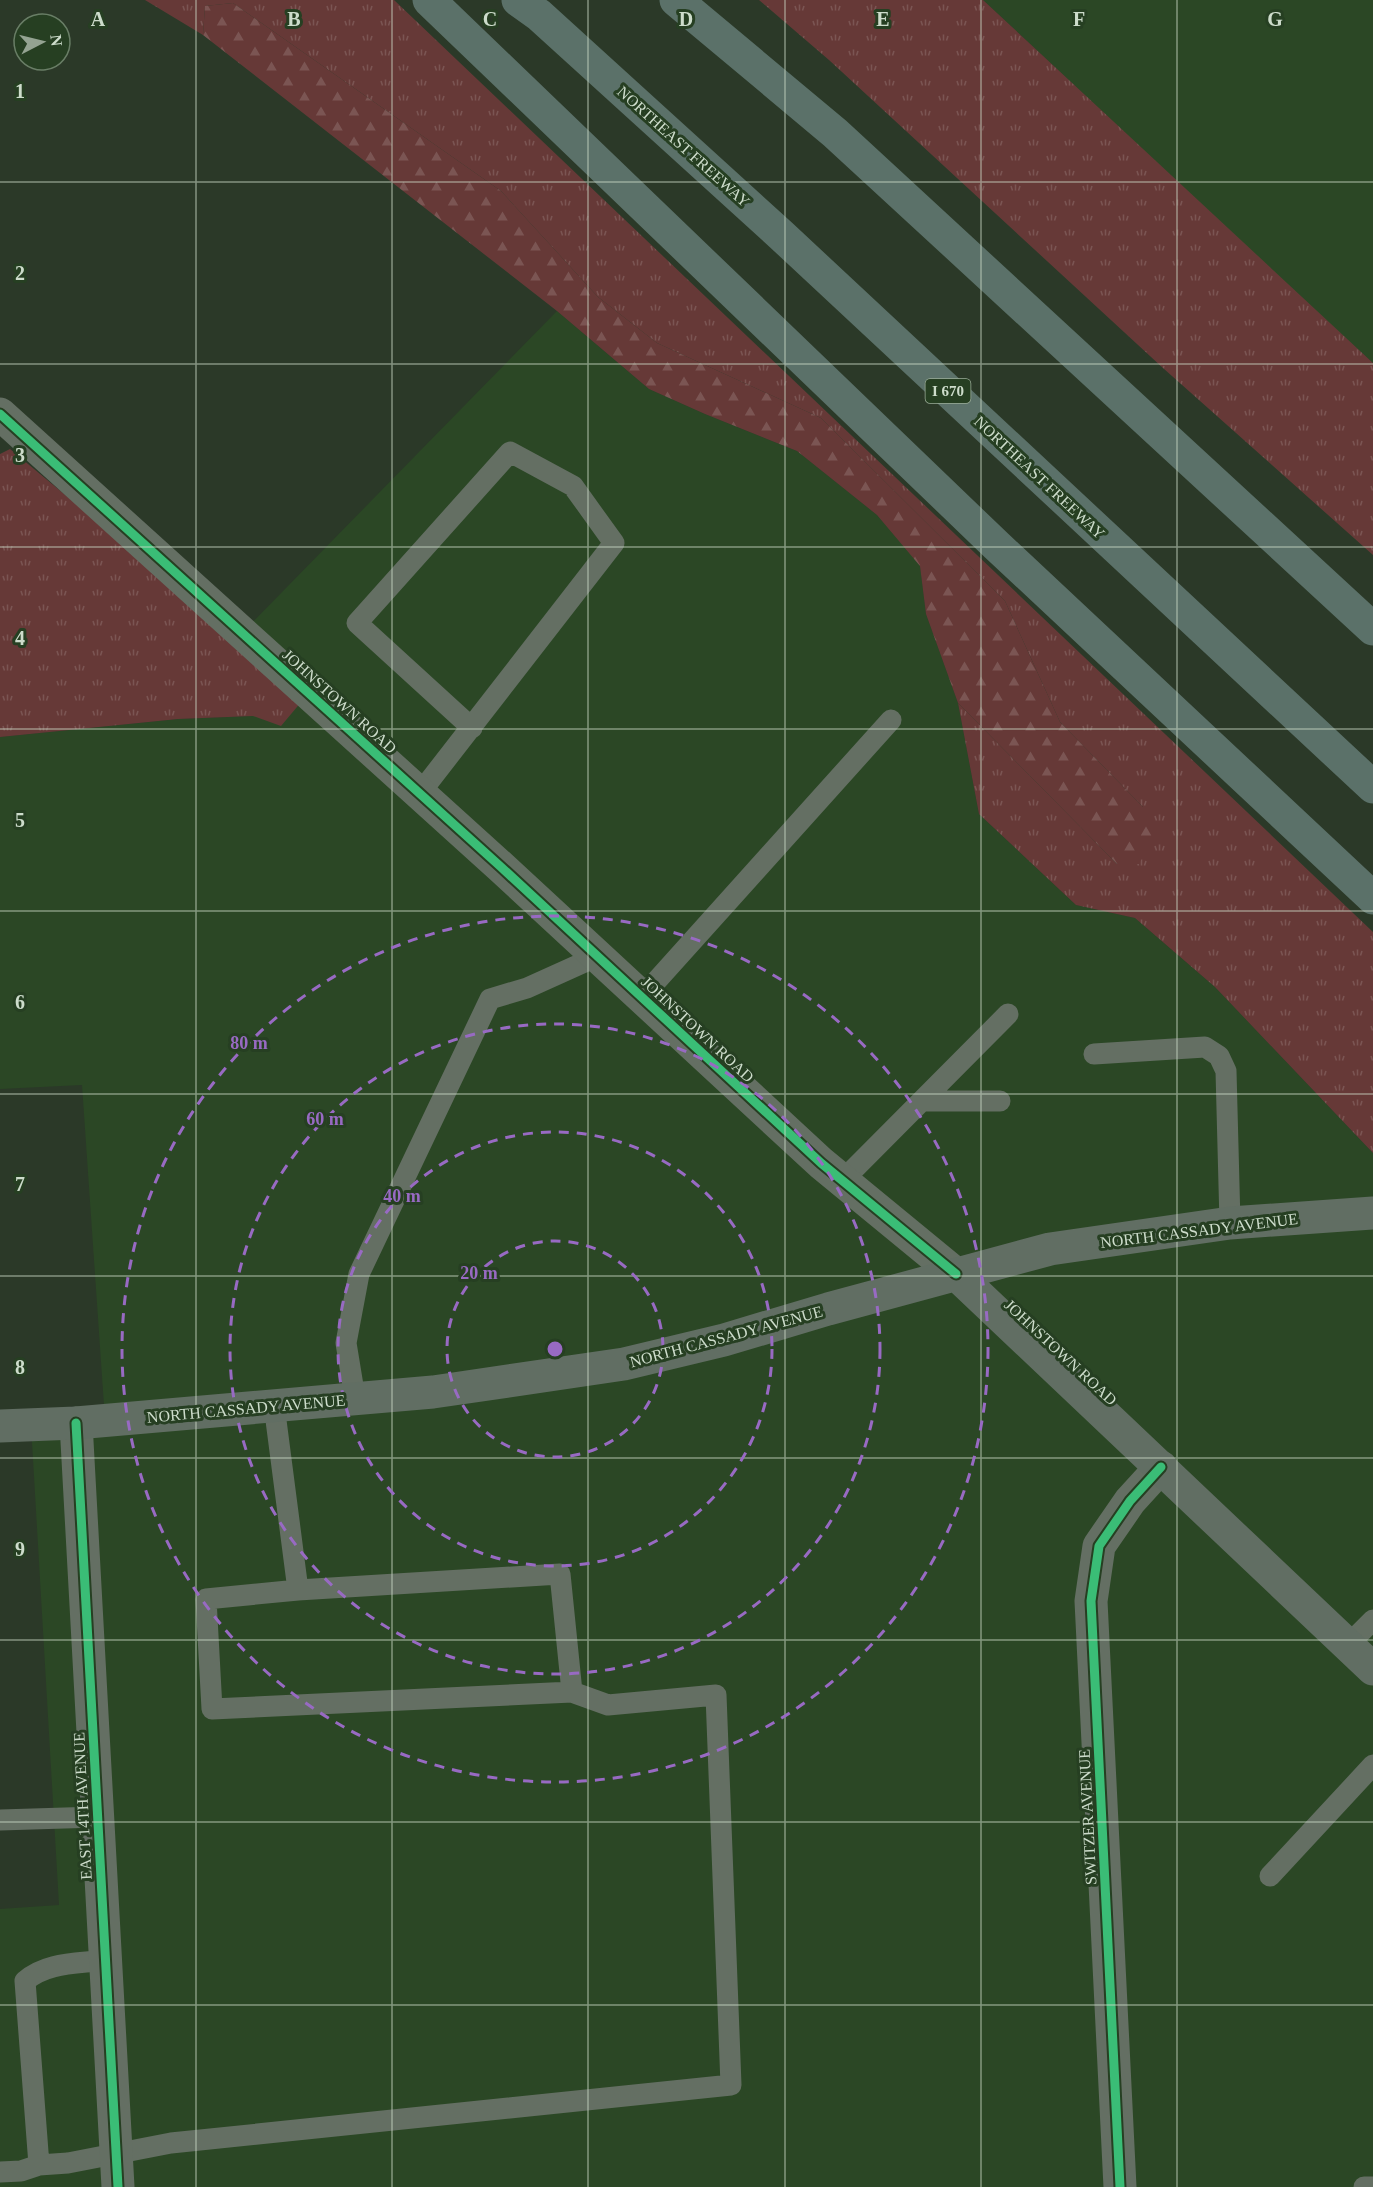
<svg xmlns="http://www.w3.org/2000/svg" width="1373" height="2187" viewBox="0 0 1373 2187" font-family="'Times New Roman',serif">
<defs>
<pattern id="grass-tufts" width="24" height="20" patternUnits="userSpaceOnUse" patternTransform="scale(1.5)"><rect width="24" height="20" fill="#663937"/><path d="M3 7l-1-3M5 7V3M7 7l1-3M15 17l-1-3M17 17v-4M19 17l1-3" fill="none" stroke="#7b5553"/></pattern>
<pattern id="forest-firs" width="22" height="20" patternUnits="userSpaceOnUse" patternTransform="scale(1.5)"><rect width="22" height="20" fill="#663937"/><path d="M5 1l3.5 6h-7zM16 11l3.5 6h-7z" fill="#7b5553"/></pattern>
</defs>
<rect width="100%" height="100%" fill="#2b3928"/>
<path fill="#2b4725" d="M983,0H1373V363L1308,304Z
M557,311L649,389L705,414L797,451L877,515L920,565L926,614L958,703L979,814L1076,905L1135,918L1215,987L1373,1153V2187H0V1909L59,1905L31,1425L105,1420L82,1085L0,1089V737L178,719L253,716L237,638Z"/>
<path fill="url(#grass-tufts)" d="M145,0H394L1373,932V1153L1215,987L1135,918L1076,905L979,814L958,703L1117,864L1143,807L1060,722L1005,601L821,418L657,343L598,297L501,191L233,3L205,6L203,35Z
M759,0H983L1373,363V555L1163,368L829,60Z
M10,449L237,638L302,701L281,726L253,716L178,719L0,737V454Z"/>
<path fill="url(#forest-firs)" d="M233,3L501,191L598,297L657,343L821,418L1005,601L1060,722L1143,807L1154,833L1139,864H1117L958,703L926,614L920,566L877,515L797,451L705,414L649,389L557,311L203,35L205,6Z"/>
<g fill="none" stroke-linecap="round" stroke-linejoin="round">
<path stroke="#646f63" stroke-width="21" d="M420,793L614,543L573,486L510,452L357,623L472,728
M642,997L891,720
M1094,1054L1205,1047L1219,1056L1226,1071L1230,1223
M923,1101H1000
M842,1181L1008,1014
M355,1398L346,1343L359,1274L490,999L527,988L598,956
M274,1405L298,1590L560,1574L572,1692L212,1709L206,1599L298,1590
M1348,1645L1373,1620
M0,1820L97,1817
M1270,1876L1373,1765
M39,2165L68,2163L171,2143L731,2085L716,1695L608,1705L572,1692
M0,2172L21,2171L39,2165L25,1981C47,1962 77,1964 105,1960
M1364,2187H1373"/>
<path stroke="#646f63" stroke-width="33" d="M0,414L501,867L821,1163L956,1274
M76,1423L118,2187
M1120,2187L1091,1601L1099,1546L1130,1501L1161,1467"/>
<path stroke="#616e63" stroke-width="33" d="M956,1274L1373,1669
M0,1426L76,1423L433,1392L624,1364L724,1340L828,1309L1050,1249L1230,1223L1373,1213"/>
<path stroke="#5b7169" stroke-width="33" d="M429,0L996,545L1373,898
M518,0L539,15L781,235L1373,787
M676,0L835,133L1373,629"/>
<g stroke="#263f22" stroke-width="13">
<path id="cycleway" d="M0,414L501,867L821,1163L956,1274
M76,1423L118,2187
M1120,2187L1091,1601L1099,1546L1130,1501L1161,1467"/>
</g>
<use href="#cycleway" stroke="#3abd76" stroke-width="9"/>
</g>
<path fill="none" stroke="#cddccb" stroke-width="1.5" stroke-opacity="0.55" d="M196,0V2187M392,0V2187M588,0V2187M785,0V2187M981,0V2187M1177,0V2187M0,182H1373M0,364H1373M0,547H1373M0,729H1373M0,911H1373M0,1094H1373M0,1276H1373M0,1458H1373M0,1640H1373M0,1822H1373M0,2005H1373"/>
<g fill="none" stroke="#986ac3" stroke-width="3" stroke-dasharray="10 8">
<circle cx="555" cy="1349" r="108"/>
<circle cx="555" cy="1349" r="217"/>
<circle cx="555" cy="1349" r="325"/>
<circle cx="555" cy="1349" r="433"/>
</g>
<g text-anchor="middle" stroke-width="6" stroke-linejoin="round" paint-order="stroke">
<rect fill="#263f22" stroke="#9bad98" stroke-width="1.5" x="925.5" y="379" width="45" height="24" rx="4.5"/>
<g font-size="15" font-weight="bold" fill="#cddccb">
<text x="948" y="396">I 670</text>
</g>
<g font-size="16" fill="#cddccb" stroke="#263f22">
<text transform="translate(684 146) rotate(42)" y="6">NORTHEAST FREEWAY</text>
<text transform="translate(1040 477) rotate(43)" y="6">NORTHEAST FREEWAY</text>
<text transform="translate(340 701) rotate(42)" y="6">JOHNSTOWN ROAD</text>
<text transform="translate(698 1029) rotate(43)" y="6">JOHNSTOWN ROAD</text>
<text transform="translate(1199 1230) rotate(-7)" y="6">NORTH CASSADY AVENUE</text>
<text transform="translate(726 1336) rotate(-15)" y="6">NORTH CASSADY AVENUE</text>
<text transform="translate(1061 1352) rotate(43)" y="6">JOHNSTOWN ROAD</text>
<text transform="translate(246 1408) rotate(-5)" y="6">NORTH CASSADY AVENUE</text>
<text transform="translate(82 1806) rotate(-93)" y="6">EAST 14TH AVENUE</text>
<text transform="translate(1087 1817) rotate(-93)" y="6">SWITZER AVENUE</text>
</g>
</g>
<g font-size="20" text-anchor="middle" font-weight="bold" fill="#cddccb" stroke="#263f22" stroke-width="6" stroke-linejoin="round" paint-order="stroke">
<text x="98" y="26">A</text>
<text x="294" y="26">B</text>
<text x="490" y="26">C</text>
<text x="686" y="26">D</text>
<text x="883" y="26">E</text>
<text x="1079" y="26">F</text>
<text x="1275" y="26">G</text>
<text x="20" y="98">1</text>
<text x="20" y="280">2</text>
<text x="20" y="462">3</text>
<text x="20" y="645">4</text>
<text x="20" y="827">5</text>
<text x="20" y="1009">6</text>
<text x="20" y="1191">7</text>
<text x="20" y="1374">8</text>
<text x="20" y="1556">9</text>
</g>
<circle cx="555" cy="1349" r="9" fill="#986ac3" stroke="#263f22" stroke-width="3"/>
<g font-size="18" text-anchor="middle" font-weight="bold" fill="#986ac3" stroke="#263f22" stroke-width="6" stroke-linejoin="round" paint-order="stroke">
<text x="249" y="1049">80 m</text>
<text x="325" y="1125">60 m</text>
<text x="402" y="1202">40 m</text>
<text x="479" y="1279">20 m</text>
</g>
<g transform="translate(42 42) rotate(83)"><circle r="28" fill="#263f22" stroke="#697e66" stroke-width="1.5"/>
<path d="M0-4.5L10 22L0 15L-10 22Z" fill="#94a392"/>
<text y="-9" font-size="16" font-weight="bold" text-anchor="middle" fill="#cddccb">N</text>
</g>
</svg>
